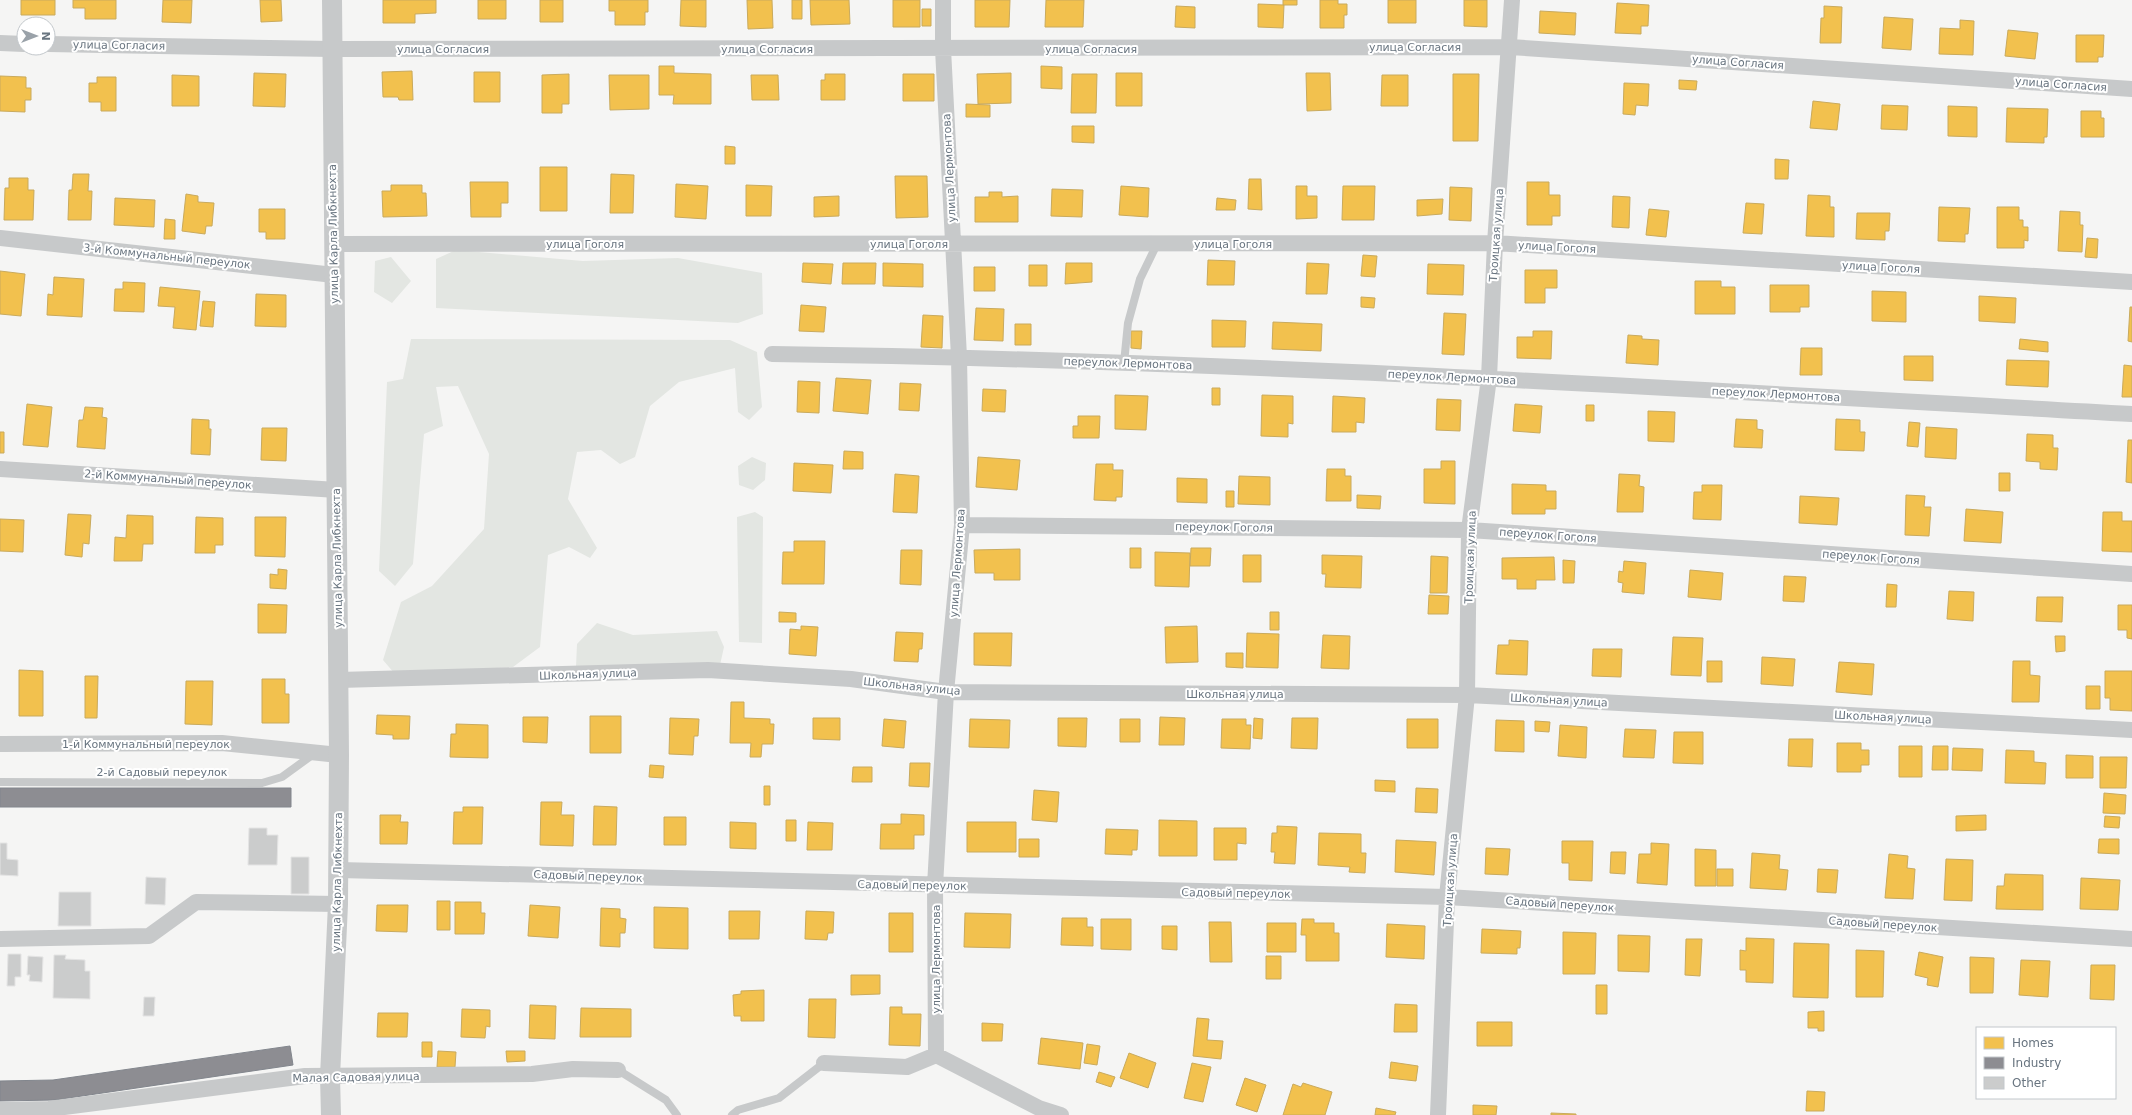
<svg xmlns="http://www.w3.org/2000/svg" width="2132" height="1115" viewBox="0 0 2132 1115" font-family="'DejaVu Sans',sans-serif">
<rect width="100%" height="100%" fill="#f5f5f4"/>
<path fill="#e3e6e2" d="M456,250L583,261L678,258L762,273L763,314L738,323L436,308V259Z
M391,257L411,281L392,303L374,292L375,261Z
M411,339L730,340L757,352L762,407L749,420L738,412L735,368L679,382L650,406L635,457L620,464L601,450L577,452L568,499L597,548L590,558L569,547L548,555L540,647L513,667L395,674L383,660L401,602L432,586L484,529L489,454L458,386L436,387L443,426L424,434L413,564L395,586L379,571L387,382L403,379Z
M752,457L766,463L765,480L753,490L739,485L738,466Z
M755,512L763,517L762,643L739,642L737,517Z
M597,623L633,635L717,631L724,647L720,665L576,667L577,644Z"/>
<path fill="#f2c14e" stroke="#c9aa5d" d="M21,0H55V15H21Z
M73,0H116V19H85V8H73Z
M163,0H192L191,23L162,22Z
M260,0H281L282,21L261,22Z
M383,0H436V13L415,14V23H383Z
M478,0H506V19H478Z
M540,0H563V22H540Z
M609,0H648V12H645V25H615V11H609Z
M681,0H706V27L680,26Z
M747,0H772L773,28L748,29Z
M792,0H802V19H792Z
M810,0H849L850,24L811,25Z
M893,0H920V27H893Z
M975,0H1010L1009,27H975Z
M1046,0H1084L1083,27H1045Z
M1283,0H1297V5H1283Z
M1320,0H1338V4H1347V15H1344V28H1320Z
M1388,0H1416V23H1388Z
M1464,0H1487V27L1464,26Z
M1617,3L1649,5L1648,26H1641V34L1615,33Z
M1258,4L1284,5L1283,28L1258,27Z
M1176,6L1195,7V28L1175,27Z
M1824,6L1842,7L1841,43H1820L1821,18H1824Z
M922,9H931V26H922Z
M1540,11L1576,13L1575,35L1539,33Z
M1884,17L1913,19L1911,50L1882,48Z
M1960,20L1974,21L1973,55L1939,54L1940,28L1960,29Z
M2008,30L2038,33L2035,59L2005,56Z
M2076,35H2104L2103,57H2098V62H2076Z
M659,66H674V73L711,74V104H673L674,95H659Z
M1041,66L1062,67V89L1041,88Z
M412,71L413,100H399L398,97H383L382,72Z
M474,72H500V102H474Z
M254,73L286,74L285,107L253,106Z
M1011,73V103L978,104L977,74Z
M1116,73H1142V106H1116Z
M1306,73H1330L1331,110L1307,111Z
M569,74V104H562V113H542V75Z
M825,74H845V100H821V80H825Z
M903,74H934V101H903Z
M1072,74H1097L1096,113H1071Z
M1453,74H1479L1478,141H1453Z
M172,75L199,76V106H172Z
M609,75H649V109L610,110Z
M751,75H778L779,100H752Z
M1382,75H1408V106H1381Z
M0,76L26,77V88H31V100H25V112L0,111Z
M97,77H116V111H101V102H89V83H97Z
M1679,80L1697,81L1696,90L1679,89Z
M1624,83L1649,84L1648,106L1636,105L1635,115L1623,114Z
M1813,101L1840,104L1837,130L1810,128Z
M966,104L990,105V117H966Z
M1882,105L1908,106L1907,130L1881,129Z
M1948,106L1977,107V137L1948,136Z
M2007,108L2048,109L2047,137H2044V143L2006,142Z
M2081,111H2101V118H2104V137H2081Z
M1072,126H1094V143L1072,142Z
M725,146L735,147V164H725Z
M1775,159L1789,160L1788,179H1775Z
M540,167H567V211H540Z
M73,174H89L88,191H92L91,220H68L69,190H72Z
M611,174L634,175L633,213H610Z
M895,176H927L928,217L896,218Z
M9,178H28V190H34L33,220H4L5,188H9Z
M1249,179H1261L1262,210L1248,209Z
M470,182H508V203H501V217H471Z
M1527,182H1549V195H1560V216H1552V225H1527Z
M676,184L708,186L706,219L675,217Z
M391,185H422V193H426L427,216L383,217L382,191H391Z
M746,185L772,186L771,216H746Z
M1121,186L1149,188L1148,217L1119,215Z
M1296,186H1307V196H1317V218L1296,219Z
M1343,186H1375L1374,220H1342Z
M1450,187L1472,188L1471,221L1449,220Z
M1052,189L1083,190L1082,217L1051,216Z
M989,192H1002V197L1018,196V222H975V197H989Z
M186,194L198,196V202L214,203L212,226H206L205,234L182,231Z
M1808,195L1830,196V207H1834V237L1806,236Z
M839,196V216L814,217V197Z
M1613,196L1630,197L1629,228L1612,227Z
M115,198L155,200L154,227L114,225Z
M1217,198L1236,200L1235,210H1216Z
M1443,199L1442,214L1417,216V200Z
M1746,203L1764,204L1762,234L1743,233Z
M1939,207L1970,208L1968,234H1965V242L1938,241Z
M1997,207H2019V220H2023V227H2028V241L2024,240V248H1997Z
M259,209H285V239H266V232H259Z
M1649,209L1669,211L1666,237L1646,235Z
M2060,211L2080,212V225H2083L2082,252L2058,251Z
M1857,213H1890L1889,231H1885V240L1856,239Z
M165,219L175,220V239H164Z
M2087,238L2098,239L2097,258L2085,257Z
M1363,255L1377,256L1375,277L1361,276Z
M1208,260L1235,261L1234,285H1207Z
M803,263L833,264L831,284L802,282Z
M843,263H876L875,284H842Z
M883,263L923,264V287L883,286Z
M1066,263H1092V282L1065,284Z
M1307,263L1329,264L1327,294H1306Z
M1428,264L1464,265L1463,295L1427,294Z
M1029,265H1047V286H1029Z
M974,267H995V291H974Z
M1525,270H1557V288H1545V303H1525Z
M0,271L25,274L21,316L0,314Z
M54,277L84,279L82,317L47,315L48,294L53,295Z
M1695,281H1721V287H1735V314H1695Z
M123,282L145,283L144,312L114,311L115,289H123Z
M1770,285H1809V307H1800V312H1770Z
M160,287L200,291L196,330L173,328L175,307L158,306Z
M1872,291L1906,292V322L1872,321Z
M256,294L286,295V327L255,326Z
M1979,296L2016,298L2015,323L1979,321Z
M1361,297L1375,298L1374,308L1361,307Z
M203,301L215,302L213,327L200,326Z
M801,305L826,307L824,332L799,331Z
M2130,307H2132V342L2128,341Z
M976,308L1004,309L1003,341L974,340Z
M1444,313L1466,314L1464,355L1442,354Z
M923,315L943,316L942,348L921,347Z
M1212,320L1246,321L1245,347H1212Z
M1273,322L1322,324L1321,351L1272,349Z
M1015,324H1031V345H1015Z
M1131,331H1142L1141,349L1131,348Z
M1533,331H1552L1551,359L1517,358V337H1533Z
M1628,335L1642,336V339L1659,340L1658,365L1626,363Z
M2020,339L2048,342V352L2019,349Z
M1801,348H1822V375H1800Z
M1904,356H1933V381L1904,380Z
M2007,360L2049,361L2048,387L2006,385Z
M2124,365L2132,366V397H2122Z
M836,378L871,380L868,414L833,411Z
M798,381L820,382L819,413L797,412Z
M900,383L921,384L919,411L899,410Z
M1212,388H1220V405H1212Z
M983,389L1006,390L1005,412L982,411Z
M1115,395L1148,396L1146,430L1115,429Z
M1262,395L1293,396V424L1288,423V437L1261,436Z
M1333,396L1365,398L1364,423L1356,422V432H1332Z
M1437,399L1461,400L1460,431L1436,430Z
M27,404L52,407L48,447L23,445Z
M1515,404L1542,406L1540,433L1513,431Z
M1586,405H1594V421H1586Z
M85,407L103,408L102,417L107,418L105,449L77,447L79,420H83Z
M1648,411L1675,412L1674,442L1648,441Z
M1078,416H1100L1099,438H1073V426H1078Z
M192,419L209,420V429H211L210,455L191,454Z
M1736,419L1757,420V429L1763,430L1762,448L1734,447Z
M1836,419L1860,420V432H1865L1864,451L1835,450Z
M1909,422L1920,423L1918,447L1907,446Z
M1926,427L1957,429L1956,459L1925,457Z
M262,428H287L286,461L261,460Z
M0,432H4V453H0Z
M2027,434L2053,435V448H2058L2057,470L2040,469V462L2026,461Z
M2128,440H2132V483L2126,482Z
M844,451L863,452V469H843Z
M978,457L1020,460L1017,490L976,487Z
M1441,461H1455V504L1424,503V469H1441Z
M794,463L833,465L831,493L793,491Z
M1096,464H1113V470H1123L1122,497H1116V501L1094,500Z
M1327,469H1345V476H1351V501H1326Z
M1999,473H2010V491H1999Z
M895,474L919,476L917,513L893,512Z
M1619,474L1640,475L1639,486L1644,487L1643,512H1617Z
M1239,476L1270,477V505L1238,504Z
M1177,478L1207,479V503L1177,502Z
M1512,484L1546,485V491H1556V509H1545V514H1512Z
M1702,485H1722L1721,520L1693,519L1694,492H1702Z
M1226,491H1234V507H1226Z
M1357,495L1381,496L1380,509L1357,508Z
M1906,495L1925,496L1924,507H1931L1929,536L1905,535Z
M1800,496L1839,498L1837,525L1799,523Z
M1966,509L2003,512L2001,543L1964,541Z
M2103,512H2122V521H2132V552L2102,551Z
M68,514L91,515L89,544L83,543L82,557L65,555Z
M127,515L153,516V544H143L142,561H114L115,537L126,538Z
M196,517L223,518V545H215V553H195Z
M255,517H286L285,557L255,556Z
M0,519L24,520L23,552L0,551Z
M794,541H825L824,584H782L783,552H794Z
M1130,548H1141V568H1130Z
M1191,548H1211L1210,566H1190Z
M1020,549V580H994V573H975L974,550Z
M901,550H922L921,585L900,584Z
M1155,552L1190,553L1189,587L1155,586Z
M1243,555H1261V582H1243Z
M1322,555L1362,556L1361,588L1325,587L1326,574H1322Z
M1431,556L1448,557L1447,593H1430Z
M1554,557L1555,580H1536V589H1517V579H1502V558Z
M1563,560L1575,561L1574,583H1563Z
M1624,561L1646,563L1644,594L1622,592L1623,583L1618,582L1619,571L1623,572Z
M278,569L287,570L286,589L270,588V574L278,575Z
M1690,570L1723,573L1721,600L1688,597Z
M1784,576L1806,577L1804,602L1783,601Z
M1887,584L1897,585L1896,607H1886Z
M1949,591L1974,592L1973,621L1947,619Z
M1429,595L1449,596L1448,614H1428Z
M2037,597H2063L2062,622L2036,621Z
M258,604L287,605L286,633H258Z
M2118,605H2132V639L2127,638V630H2118Z
M779,612L796,613V622H779Z
M1270,612H1279V630H1270Z
M801,626L818,627L816,656L789,654L790,629L801,630Z
M1197,626L1198,662L1166,663L1165,627Z
M896,632L923,633L922,649H919L918,662L894,661Z
M974,633H1012L1011,666L974,665Z
M1247,633L1279,634L1278,668L1246,667Z
M1323,635L1350,636L1349,669L1321,668Z
M2055,636H2065V651L2056,652Z
M1673,637L1703,638L1701,676L1671,675Z
M1509,640L1528,641L1527,675L1496,674L1498,645H1509Z
M1593,649H1622L1621,677L1592,676Z
M1226,653H1243V668L1226,667Z
M1762,657L1795,659L1793,686L1761,684Z
M1707,661H1722V682H1707Z
M2013,661H2030V675L2040,676L2039,702H2012Z
M1839,662L1874,664L1872,695L1836,692Z
M19,670L43,671V716H19Z
M2105,671H2132V711L2110,710V698H2105Z
M85,676H98L97,718H85Z
M262,679H285V694H289V723H262Z
M186,681H213L212,725L185,724Z
M2086,686H2100V709H2086Z
M731,702H744V718L770,719V724H774L773,744H762L761,757H750L751,743H730Z
M377,715L410,716L409,739H393V735L376,734Z
M590,716H621V753H590Z
M523,717H548L547,743L523,742Z
M1160,717L1185,718L1184,745H1159Z
M670,718L699,719L698,736H694L693,755L669,754Z
M813,718H840V740L813,739Z
M1058,718H1087L1086,747L1058,746Z
M1254,718L1263,719L1262,739L1253,738Z
M1292,718H1318L1317,749L1291,748Z
M884,719L906,721L904,748L882,746Z
M970,719L1010,720L1009,748L969,747Z
M1120,719H1140V742H1120Z
M1222,719H1246V725H1251L1250,749L1221,748Z
M1407,719H1438V748H1407Z
M1496,720L1524,721V752L1495,751Z
M1535,721L1550,722L1549,732L1535,731Z
M456,724L488,725V758L450,757L451,734H456Z
M1560,725L1587,727L1586,758L1558,756Z
M1625,729L1656,730L1654,758L1623,757Z
M1674,732H1703V764L1673,763Z
M1789,739H1813L1812,767L1788,766Z
M1837,743H1861V750H1869V765H1861V772H1837Z
M1899,746H1922V777H1899Z
M1933,746H1948V770H1932Z
M1953,748L1983,749L1982,771L1952,770Z
M2006,750L2034,751V762L2046,763L2045,784L2005,783Z
M2066,755L2093,756V778H2066Z
M2100,757H2127L2126,788H2100Z
M910,763H930L929,787L909,786Z
M650,765L664,766L663,778L649,777Z
M853,767H872V782H852Z
M1375,780L1395,781V792L1375,791Z
M764,786H770V805H764Z
M1416,788L1438,789L1437,813L1415,812Z
M1034,790L1059,792L1057,822L1032,820Z
M2104,793L2126,795L2125,814L2103,813Z
M541,802H562L561,815H574L573,846L540,845Z
M594,806L617,807L616,845H593Z
M463,807H483L482,844H453L454,812H463Z
M901,814L924,815V835H914V849H880L881,824H901Z
M380,815H401L400,822H408L407,844H380Z
M1986,815V830L1956,831V816Z
M2105,816L2120,817L2119,828L2104,827Z
M664,817H686V845H664Z
M786,820H796V841H786Z
M1159,820L1197,821V856H1159Z
M730,822L756,823V849L730,848Z
M808,822L833,823L832,850H807Z
M967,822H1016V852H967Z
M1277,826L1297,827L1295,864L1274,863L1275,852H1271L1272,833H1277Z
M1214,828H1246V844L1237,843V860H1214Z
M1106,829L1138,830L1137,850H1132V855L1105,854Z
M1319,833L1361,834V853H1366L1365,873L1349,872L1350,867L1318,865Z
M1019,839H1039V857H1019Z
M2099,839H2119V854L2098,853Z
M1396,840L1436,842L1434,875L1395,872Z
M1562,841H1593L1592,881L1569,880V863H1562Z
M1651,843L1669,844L1667,885L1637,883L1639,854H1651Z
M1486,848L1510,849L1508,875L1485,874Z
M1695,849L1716,850V886H1695Z
M1611,852H1626L1625,874L1610,873Z
M1752,853L1780,855L1779,869L1788,870L1786,890L1750,888Z
M1889,854L1908,856L1907,868L1915,869L1913,899L1885,898Z
M1946,859L1973,860L1972,901L1944,900Z
M1717,869H1733V886H1717Z
M1818,869L1838,870L1836,893L1817,892Z
M2005,874L2043,875V910L1996,909L1997,886H2004Z
M2081,878L2120,880L2118,910L2080,909Z
M437,901H450V930H437Z
M455,902H481V913H485L484,934H455Z
M377,905H408L407,932L376,931Z
M530,905L560,907L558,938L528,936Z
M654,907L688,908V949L654,948Z
M601,908L620,909V918L626,919L625,933H620V947L600,946Z
M729,911H760L759,939H729Z
M806,911L834,912L833,933H828L827,940L805,939Z
M889,913H913V952H889Z
M965,913L1011,914L1010,948L964,947Z
M1062,918H1087V927H1093V946L1061,945Z
M1101,919H1131V950L1101,949Z
M1302,919H1314V923H1334V933H1339V961H1306V935H1301Z
M1209,922H1231L1232,962H1210Z
M1267,923H1296V952H1267Z
M1387,924L1425,926L1424,959L1386,957Z
M1162,926H1177V950L1162,949Z
M1482,929L1521,931L1520,948H1517V954L1481,953Z
M1563,932L1596,933L1595,974H1563Z
M1618,935L1650,936L1649,972L1618,971Z
M1746,938L1774,939L1773,983L1746,982V970H1740V950L1746,951Z
M1686,939H1702L1700,976L1685,975Z
M1794,943L1829,944L1828,998L1793,997Z
M1856,950L1884,951L1883,997H1856Z
M1919,952L1943,957L1938,987L1927,985L1928,978L1915,975Z
M1266,956H1281V979H1266Z
M1970,957L1994,958L1993,993H1970Z
M2021,960L2050,961L2048,997L2019,995Z
M2091,965H2115L2114,1000L2090,999Z
M851,975H880V994L851,995Z
M1596,985H1607V1014H1596Z
M764,990V1021H741V1016H734L733,995L741,994V991Z
M809,999H836L835,1038L808,1037Z
M1395,1004L1417,1005V1032H1394Z
M530,1005L556,1006L555,1039L529,1038Z
M890,1007H902V1014H921L920,1046L889,1045Z
M581,1008L631,1009V1037H580Z
M462,1009L490,1010V1027L486,1026L485,1038L461,1037Z
M1824,1011V1031H1818V1028H1808V1012Z
M378,1013H408L407,1037H377Z
M1197,1018L1209,1019L1207,1040L1223,1041L1221,1059L1193,1056Z
M1477,1022H1512V1046H1477Z
M982,1023L1003,1024L1002,1041H982Z
M1041,1038L1083,1043L1080,1069L1038,1064Z
M422,1042H432V1057H422Z
M1087,1044L1100,1046L1097,1065L1084,1063Z
M438,1051L456,1052L455,1067H437Z
M506,1051H525V1061L507,1062Z
M1129,1053L1156,1063L1148,1088L1120,1078Z
M1391,1062L1418,1066L1416,1081L1389,1078Z
M1192,1063L1211,1067L1203,1102L1184,1098Z
M1099,1072L1115,1077L1111,1087L1096,1082Z
M1245,1078L1266,1085L1257,1112L1236,1105Z
M1303,1083L1332,1092L1325,1115H1283L1293,1084L1301,1087Z
M1807,1091L1825,1092L1824,1111H1806Z
M1473,1105L1497,1106L1496,1115H1473Z
M1376,1108L1396,1112L1395,1115H1375Z
M1551,1113L1576,1114V1115H1551Z"/>
<path fill="#8d8d92" stroke="#82868d" d="M0,788H291V807H0Z
M290,1046L293,1065L55,1100L0,1101V1081L53,1080Z"/>
<path fill="#cbcccc" stroke="#e4e4e4" d="M249,828H267V835H278L277,865H248Z
M0,843H7V859L18,860V876L0,875Z
M291,857H309V894H291Z
M146,877L166,878L165,905L145,904Z
M59,892H91V926H58Z
M8,954H21V977H15V986H7Z
M54,955H66L65,959L85,960V971H90V999L53,998Z
M28,956L43,957L42,982L29,981L30,975H27Z
M144,997H155L154,1016H143Z"/>
<g fill="none" stroke-linecap="round" stroke-linejoin="round">
<path stroke="#c7c9ca" stroke-width="8" d="M1124,363L1128,323L1140,279L1157,244
M0,782L262,783L282,777L315,753
M618,1070L666,1100L677,1115
M732,1115L738,1110L779,1098L824,1063"/>
<path stroke="#c7c9ca" stroke-width="16" d="M0,43L24,44
M48,44L332,49L1510,47L2132,89
M0,238L334,275
M334,244L1495,243L2132,282
M772,354C1226,360 1679,389 2132,414
M0,469L337,490
M962,525L1469,530L2132,574
M339,680L708,670L851,679L946,692L1467,695L2132,730
M0,744L222,743L339,755
M339,870L1447,897L2132,939
M0,939L149,936L196,902L338,904
M936,1055L935,886L946,692L962,525L959,357L943,49V0
M824,1063L907,1067L936,1055L1039,1108L1061,1115
M0,1110L49,1109L305,1076L532,1074L573,1069L618,1070
M1438,1115L1447,897L1467,695L1469,530L1489,378L1495,243L1512,0"/>
<path stroke="#c7c9ca" stroke-width="20" d="M331,1115L330,1077L338,904L339,755L332,0"/>
</g>
<g text-anchor="middle" stroke-width="4" stroke-linejoin="round" paint-order="stroke">
<g font-size="11" fill="#697580" stroke="#fff">
<text transform="translate(119 45) rotate(1)" y="4">улица Согласия</text>
<text x="1415" y="51">улица Согласия</text>
<text x="443" y="53">улица Согласия</text>
<text x="767" y="53">улица Согласия</text>
<text x="1091" y="53">улица Согласия</text>
<text transform="translate(1738 62) rotate(4)" y="4">улица Согласия</text>
<text transform="translate(2061 84) rotate(4)" y="4">улица Согласия</text>
<text transform="translate(949 168) rotate(-93)" y="4">улица Лермонтова</text>
<text transform="translate(333 234) rotate(-91)" y="4">улица Карла Либкнехта</text>
<text transform="translate(1496 235) rotate(-86)" y="4">Троицкая улица</text>
<text x="585" y="248">улица Гоголя</text>
<text x="909" y="248">улица Гоголя</text>
<text x="1233" y="248">улица Гоголя</text>
<text transform="translate(1557 247) rotate(3)" y="4">улица Гоголя</text>
<text transform="translate(167 256) rotate(6)" y="4">3-й Коммунальный переулок</text>
<text transform="translate(1881 267) rotate(3)" y="4">улица Гоголя</text>
<text transform="translate(1128 363) rotate(2)" y="4">переулок Лермонтова</text>
<text transform="translate(1452 377) rotate(3)" y="4">переулок Лермонтова</text>
<text transform="translate(1776 394) rotate(3)" y="4">переулок Лермонтова</text>
<text transform="translate(168 479) rotate(4)" y="4">2-й Коммунальный переулок</text>
<text transform="translate(1224 527) rotate(1)" y="4">переулок Гоголя</text>
<text transform="translate(1548 535) rotate(4)" y="4">переулок Гоголя</text>
<text transform="translate(1470 557) rotate(-88)" y="4">Троицкая улица</text>
<text transform="translate(1871 557) rotate(4)" y="4">переулок Гоголя</text>
<text transform="translate(337 558) rotate(-91)" y="4">улица Карла Либкнехта</text>
<text transform="translate(957 563) rotate(-86)" y="4">улица Лермонтова</text>
<text transform="translate(588 674) rotate(-2)" y="4">Школьная улица</text>
<text transform="translate(912 686) rotate(6)" y="4">Школьная улица</text>
<text x="1235" y="698">Школьная улица</text>
<text transform="translate(1559 700) rotate(3)" y="4">Школьная улица</text>
<text transform="translate(1883 717) rotate(3)" y="4">Школьная улица</text>
<text x="146" y="748">1-й Коммунальный переулок</text>
<text x="162" y="776">2-й Садовый переулок</text>
<text transform="translate(588 876) rotate(2)" y="4">Садовый переулок</text>
<text transform="translate(1450 880) rotate(-86)" y="4">Троицкая улица</text>
<text transform="translate(337 882) rotate(-89)" y="4">улица Карла Либкнехта</text>
<text transform="translate(912 885) rotate(1)" y="4">Садовый переулок</text>
<text transform="translate(1236 893) rotate(1)" y="4">Садовый переулок</text>
<text transform="translate(1560 904) rotate(4)" y="4">Садовый переулок</text>
<text transform="translate(1883 924) rotate(4)" y="4">Садовый переулок</text>
<text transform="translate(936 959) rotate(-90)" y="4">улица Лермонтова</text>
<text transform="translate(356 1077) rotate(-1)" y="4">Малая Садовая улица</text>
</g>
</g>
<rect x="1976" y="1027" width="140" height="72" fill="#ffffff" stroke="#c3c8cc"/>
<rect x="1984" y="1037" width="20" height="12" fill="#f2c14e" stroke="#c3c8cc"/>
<text x="2012" y="1047" font-size="12" fill="#697580">Homes</text>
<rect x="1984" y="1057" width="20" height="12" fill="#8d8d92" stroke="#c3c8cc"/>
<text x="2012" y="1067" font-size="12" fill="#697580">Industry</text>
<rect x="1984" y="1077" width="20" height="12" fill="#cbcccc" stroke="#c3c8cc"/>
<text x="2012" y="1087" font-size="12" fill="#697580">Other</text>
<g transform="translate(36 36) rotate(90)"><circle r="19" fill="#ffffff" stroke="#c3c8cc"/>
<path d="M0-3L7 15L0 10L-7 15Z" fill="#9aa2a9"/>
<text y="-6" font-size="11" font-weight="bold" text-anchor="middle" fill="#697580">N</text>
</g>
</svg>
